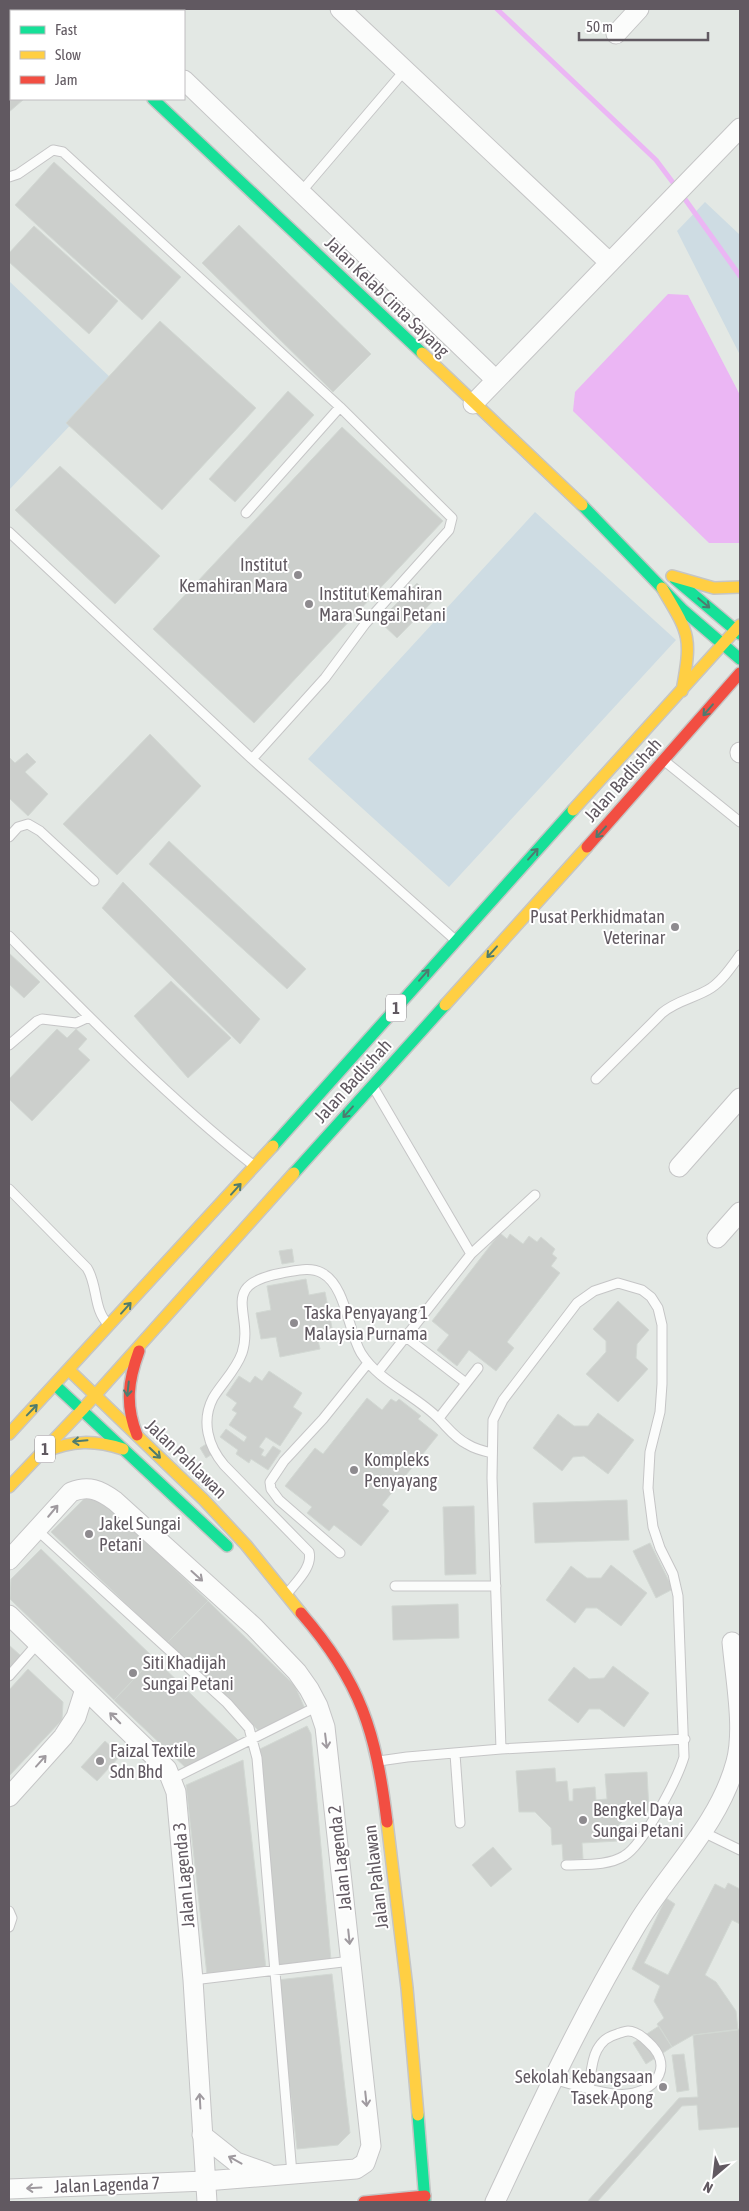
<svg xmlns="http://www.w3.org/2000/svg" width="749" height="2211" viewBox="0 0 749 2211" font-family="'Asap Condensed',sans-serif">
<rect width="100%" height="100%" fill="#e3e8e4"/>
<path fill="#cedce3" d="M705,202L740,235V355L677,231Z
M9,281L113,380L9,490Z
M535,512L676,640L449,887L308,759Z"/>
<path fill="#ebb6f4" d="M668,294L688,295L740,395V543H709L573,411L575,392Z"/>
<g fill="none" stroke-linecap="round" stroke-linejoin="round">
<path stroke="#ebb6f4" stroke-width="5" d="M497,9L656,160L677,188
M682,195L740,276"/>
</g>
<path fill="#cccfcc" stroke="#d2d8d3" d="M9,54L11,57V99H24L9,112Z
M54,162L181,277L142,320L15,205Z
M239,225L371,354L333,392L202,263Z
M34,226L118,301L89,334L9,262V253Z
M160,321L256,408L162,510L66,423Z
M288,391L314,415L235,502L209,479Z
M342,427L443,521L254,723L153,629Z
M60,466L160,556L115,604L15,510Z
M417,583L434,600L397,638L379,621Z
M150,734L201,786L117,875L63,824Z
M27,753L36,762L25,772L48,794L28,816L9,798V757L15,763Z
M169,841L306,969L287,989L149,864Z
M123,882L260,1019L240,1044L102,908Z
M9,953L40,982L24,998L9,984Z
M171,981L231,1038L188,1078L134,1016Z
M57,1029L67,1038L76,1029L87,1039L78,1049L90,1060L32,1121L9,1099V1079Z
M500,1233L507,1239L510,1234L523,1244L529,1236L537,1242L541,1237L555,1249L552,1254L557,1258L551,1266L560,1273L507,1342L514,1348L496,1371L469,1350L457,1366L437,1350L449,1335L432,1321Z
M292,1249L294,1262L282,1264L279,1251Z
M306,1279L309,1295L325,1292L333,1333L317,1336L320,1349L280,1357L276,1337L261,1339L256,1313L271,1310L267,1286Z
M618,1301L649,1330L637,1344L636,1358L648,1369L618,1402L586,1374L606,1352V1341L593,1329Z
M269,1371L302,1393L293,1407L302,1413L280,1446L266,1437L259,1447L264,1450L261,1455L265,1457L273,1446L281,1451L268,1470L251,1459L249,1463L236,1454L238,1450L220,1437L226,1429L244,1442L247,1437L229,1425L237,1413L232,1410L237,1403L226,1395L239,1376L250,1383L255,1376L262,1381Z
M367,1398L382,1410L391,1399L396,1402L399,1399L421,1416L418,1419L438,1435L382,1505L389,1511L361,1546L334,1525L329,1531L307,1513L312,1507L285,1486L315,1448L323,1454Z
M598,1413L634,1440L608,1474L584,1456L573,1457L562,1471L533,1448L558,1414L574,1426H588Z
M208,1443L214,1453L206,1458L200,1448Z
M85,1498H100L208,1601L167,1643L51,1532Z
M627,1500L629,1540L535,1543L533,1503Z
M474,1506L476,1574L445,1575L443,1507Z
M650,1543L673,1589L656,1598L633,1551Z
M41,1549L154,1658L114,1700L10,1599L11,1579Z
M611,1565L647,1593L621,1626L597,1608H586L575,1623L546,1600L571,1566L587,1578H601Z
M208,1601L295,1686L305,1709L259,1731L167,1643Z
M458,1604L459,1638L393,1640L392,1606Z
M9,1645L21,1656L9,1669Z
M154,1658L240,1742L186,1768L114,1700Z
M613,1666L649,1693L624,1727L600,1709H589L578,1723L548,1700L574,1667L589,1679L604,1678Z
M28,1669L63,1702L62,1720L9,1776V1690Z
M307,1726L311,1734L331,1960L277,1965L258,1750Z
M105,1741L121,1755L97,1781L81,1767Z
M243,1760L266,1969L207,1975L186,1785Z
M555,1768L556,1782L567,1781L569,1801H573V1789L595,1787L596,1800L607,1799L605,1774L647,1772L649,1811L631,1812L617,1827L618,1841L582,1843L583,1859L563,1860L562,1844L552,1845L551,1828L535,1812H519L516,1771Z
M493,1847L512,1869L491,1887L472,1865Z
M728,1883L740,1889V1924L732,1920L705,1975L716,1982L736,2011L738,2030L693,2035L672,2047L657,2024L664,2018L654,2001L660,1986L632,1969L666,1898L675,1904L644,1963L668,1975L715,1884L725,1889Z
M332,1974L350,2133L338,2145L297,2149L277,1980Z
M659,2026L672,2047L646,2064L633,2043Z
M740,2029V2127L699,2130L697,2105L682,2106L597,2202H587L679,2098L698,2097L693,2035Z
M684,2054L689,2090L677,2092L672,2055Z"/>
<g fill="none" stroke-linecap="round" stroke-linejoin="round">
<g stroke="#c5c5c6" stroke-width="11">
<path id="lane" d="M9,177L18,174L53,150L63,152L340,407L452,518L449,530L365,624L325,678L252,759
M301,192L405,70
M246,513L340,407
M9,532L252,759L453,938
M667,763L740,822
M9,837L18,827L28,824L40,831L94,881
M9,936C87,1015 166,1096 253,1165
M9,1045L37,1021L42,1019L76,1023L89,1017
M596,1079L662,1013C677,1000 696,998 711,988C723,980 732,966 740,955
M375,1090L471,1254L378,1372
M9,1189L87,1268C98,1285 93,1309 108,1324
M471,1254L535,1195
M406,1337L466,1383
M439,1418L478,1368
M37,1530L227,1703L249,1728L257,1758L292,2174
M340,1553L279,1500L271,1489L270,1482L284,1461L323,1419L368,1363
M395,1586H496
M287,1594C296,1582 313,1567 309,1552L224,1465C208,1446 201,1421 213,1398C222,1383 236,1370 242,1353C255,1313 216,1285 282,1273C295,1271 310,1266 322,1273C346,1286 348,1331 361,1353C379,1382 416,1395 439,1419C448,1428 455,1438 467,1444C475,1449 483,1451 492,1453
M9,1676L38,1643
M501,1749L492,1478L493,1420L503,1400L577,1303L594,1291L618,1283L642,1290L651,1297L658,1308L662,1325V1384L660,1412L650,1452L648,1488L653,1527L660,1548L673,1574L678,1596L684,1757C677,1780 643,1845 624,1856C608,1866 584,1864 566,1865
M455,1754L460,1823
M379,1761L407,1757L501,1749L685,1739
M172,1779L318,1706
M703,1832L740,1850
M9,1911L12,1918L9,1927
M193,1980L351,1961
M553,2079C572,2084 610,2097 628,2094C659,2090 673,2064 648,2042C643,2037 636,2031 628,2031C625,2031 620,2033 617,2034C607,2037 602,2041 597,2050C591,2061 591,2075 589,2088"/>
</g>
<g stroke="#c5c5c6" stroke-width="21">
<path id="street" d="M109,9L112,11
M340,9L609,262
M616,34L639,9
M184,80L496,380
M473,404L740,128
M740,753V752
M679,1167L740,1098
M717,1238L740,1212
M9,1560L71,1492C89,1485 100,1490 115,1501L254,1627L297,1672L309,1689L318,1706L325,1727L371,2146L365,2163L356,2169L205,2181L9,2189
M9,1615L167,1769L176,1792L193,1980L207,2202
M9,1797L63,1737L76,1717L85,1689
M202,2135L236,2162L267,2173
M495,2202C538,2110 581,2017 634,1929C666,1874 719,1826 736,1762C745,1729 735,1677 732,1642"/>
</g>
<g stroke="#c5c5c5" stroke-width="14">
<path id="fast" d="M56,9L59,11
M153,99L422,353
M582,505L683,610L740,659
M675,579L740,634
M273,1146L573,810
M294,1173L445,1005
M55,1385L227,1546
M418,2115L425,2202"/>
</g>
<g stroke="#c5c5c5" stroke-width="14">
<path id="slow" d="M422,353L582,505
M672,576L714,588L740,587
M662,588C690,635 692,636 682,691
M573,810L740,625
M445,1005L587,847
M69,1370L204,1500L246,1545L301,1613
M9,1434L273,1146
M45,1452C72,1440 95,1440 123,1449
M9,1487L82,1410L294,1173
M387,1822L407,1988L418,2115"/>
</g>
<g stroke="#c5c5c5" stroke-width="14">
<path id="jam" d="M587,847L740,673
M137,1435C125,1405 128,1381 139,1351
M301,1613C361,1682 376,1732 387,1822
M364,2202L425,2196"/>
</g>
<use href="#lane" stroke="#fbfcfb" stroke-width="9"/>
<use href="#street" stroke="#fbfcfb" stroke-width="19"/>
<use href="#fast" stroke="#16e098" stroke-width="11"/>
<use href="#slow" stroke="#ffcf43" stroke-width="11"/>
<use href="#jam" stroke="#f24e42" stroke-width="11"/>
</g>
<defs><path id="oneway-shaft" d="M-6 0H5M1.5-3L5.5 0L1.5 3" fill="none" stroke-width="1.6" stroke-linecap="round" stroke-linejoin="round" transform="scale(1.25)"/></defs>
<g stroke="#4e7b6f">
<use href="#oneway-shaft" transform="translate(704 603) rotate(40)"/>
<use href="#oneway-shaft" transform="translate(708 710) rotate(131)"/>
<use href="#oneway-shaft" transform="translate(601 832) rotate(132)"/>
<use href="#oneway-shaft" transform="translate(533 854) rotate(-48)"/>
<use href="#oneway-shaft" transform="translate(492 952) rotate(132)"/>
<use href="#oneway-shaft" transform="translate(424 975) rotate(-49)"/>
<use href="#oneway-shaft" transform="translate(348 1112) rotate(132)"/>
<use href="#oneway-shaft" transform="translate(236 1189) rotate(-48)"/>
<use href="#oneway-shaft" transform="translate(126 1308) rotate(-48)"/>
<use href="#oneway-shaft" transform="translate(128 1389) rotate(96)"/>
<use href="#oneway-shaft" transform="translate(32 1410) rotate(-46)"/>
<use href="#oneway-shaft" transform="translate(80 1441) rotate(175)"/>
<use href="#oneway-shaft" transform="translate(155 1453) rotate(44)"/>
</g>
<g stroke="#9f9a9f">
<use href="#oneway-shaft" transform="translate(53 1511) rotate(-50)"/>
<use href="#oneway-shaft" transform="translate(197 1576) rotate(42)"/>
<use href="#oneway-shaft" transform="translate(115 1718) rotate(-135)"/>
<use href="#oneway-shaft" transform="translate(326 1741) rotate(83)"/>
<use href="#oneway-shaft" transform="translate(41 1761) rotate(-48)"/>
<use href="#oneway-shaft" transform="translate(349 1937) rotate(84)"/>
<use href="#oneway-shaft" transform="translate(366 2099) rotate(84)"/>
<use href="#oneway-shaft" transform="translate(200 2101) rotate(-93)"/>
<use href="#oneway-shaft" transform="translate(235 2160) rotate(-151)"/>
<use href="#oneway-shaft" transform="translate(34 2188) rotate(177)"/>
</g>
<g fill="#8e8b8f" stroke="#fff" stroke-width="2">
<circle cx="298" cy="575" r="5"/>
<circle cx="309" cy="604" r="5"/>
<circle cx="675" cy="927" r="5"/>
<circle cx="294" cy="1323" r="5"/>
<circle cx="354" cy="1470" r="5"/>
<circle cx="89" cy="1534" r="5"/>
<circle cx="133" cy="1673" r="5"/>
<circle cx="100" cy="1761" r="5"/>
<circle cx="583" cy="1820" r="5"/>
<circle cx="663" cy="2087" r="5"/>
</g>
<g text-anchor="middle" stroke-width="4" stroke-linejoin="round" paint-order="stroke">
<g fill="#fff" stroke="#908b90" stroke-width="1">
<rect x="386" y="994.5" width="20" height="27" rx="4"/>
<rect x="35" y="1435.5" width="20" height="27" rx="4"/>
</g>
<g font-size="16" font-weight="bold" fill="#615961">
<text x="396" y="1014">1</text>
<text x="45" y="1455">1</text>
</g>
<g font-size="18" fill="#615961" stroke="#fff">
<text transform="translate(387 297) rotate(44)" y="6">Jalan Kelab Cinta Sayang</text>
<text transform="translate(623 780) rotate(-48)" y="6">Jalan Badlishah</text>
<text transform="translate(353 1081) rotate(-48)" y="6">Jalan Badlishah</text>
<text transform="translate(186 1459) rotate(44)" y="6">Jalan Pahlawan</text>
<text transform="translate(340 1858) rotate(-96)" y="6">Jalan Lagenda 2</text>
<text transform="translate(184 1875) rotate(-95)" y="6">Jalan Lagenda 3</text>
<text transform="translate(376 1877) rotate(-97)" y="6">Jalan Pahlawan</text>
<text transform="translate(107 2185) rotate(-2)" y="6">Jalan Lagenda 7</text>
</g>
<g font-size="18" fill="#615961" stroke="#fff" text-anchor="start">
<text x="288" y="571" text-anchor="end">Institut<tspan x="288" dy="21">Kemahiran Mara</tspan></text>
<text x="319" y="600">Institut Kemahiran<tspan x="319" dy="21">Mara Sungai Petani</tspan></text>
<text x="665" y="923" text-anchor="end">Pusat Perkhidmatan<tspan x="665" dy="21">Veterinar</tspan></text>
<text x="304" y="1319">Taska Penyayang 1<tspan x="304" dy="21">Malaysia Purnama</tspan></text>
<text x="364" y="1466">Kompleks<tspan x="364" dy="21">Penyayang</tspan></text>
<text x="99" y="1530">Jakel Sungai<tspan x="99" dy="21">Petani</tspan></text>
<text x="143" y="1669">Siti Khadijah<tspan x="143" dy="21">Sungai Petani</tspan></text>
<text x="110" y="1757">Faizal Textile<tspan x="110" dy="21">Sdn Bhd</tspan></text>
<text x="593" y="1816">Bengkel Daya<tspan x="593" dy="21">Sungai Petani</tspan></text>
<text x="653" y="2083" text-anchor="end">Sekolah Kebangsaan<tspan x="653" dy="21">Tasek Apong</tspan></text>
</g>
</g>
<rect width="749" height="2211" fill="none" stroke="#615961" stroke-width="20"/>
<rect x="10" y="10" width="175" height="90" fill="#ffffff" stroke="#c0bdc0"/>
<rect x="20" y="26" width="25" height="8" fill="#16e098" stroke="#c0bdc0"/>
<text x="55" y="35" font-size="15" fill="#615961">Fast</text>
<rect x="20" y="51" width="25" height="8" fill="#ffcf43" stroke="#c0bdc0"/>
<text x="55" y="60" font-size="15" fill="#615961">Slow</text>
<rect x="20" y="76" width="25" height="8" fill="#f24e42" stroke="#c0bdc0"/>
<text x="55" y="85" font-size="15" fill="#615961">Jam</text>
<g transform="translate(714 2176) rotate(208)" stroke="#ffffff" stroke-width="4" paint-order="stroke">
<path d="M0-4L9 19L0 12L-9 19Z" fill="#615961"/>
<text y="-8" font-size="14" font-weight="bold" text-anchor="middle" fill="#615961">N</text>
</g>
<path d="M579 32v8h129v-8" fill="none" stroke="#615961" stroke-width="2.5"/>
<text x="586" y="32" font-size="15" fill="#615961" stroke="#ffffff" stroke-width="4" paint-order="stroke">50 m</text>
</svg>
